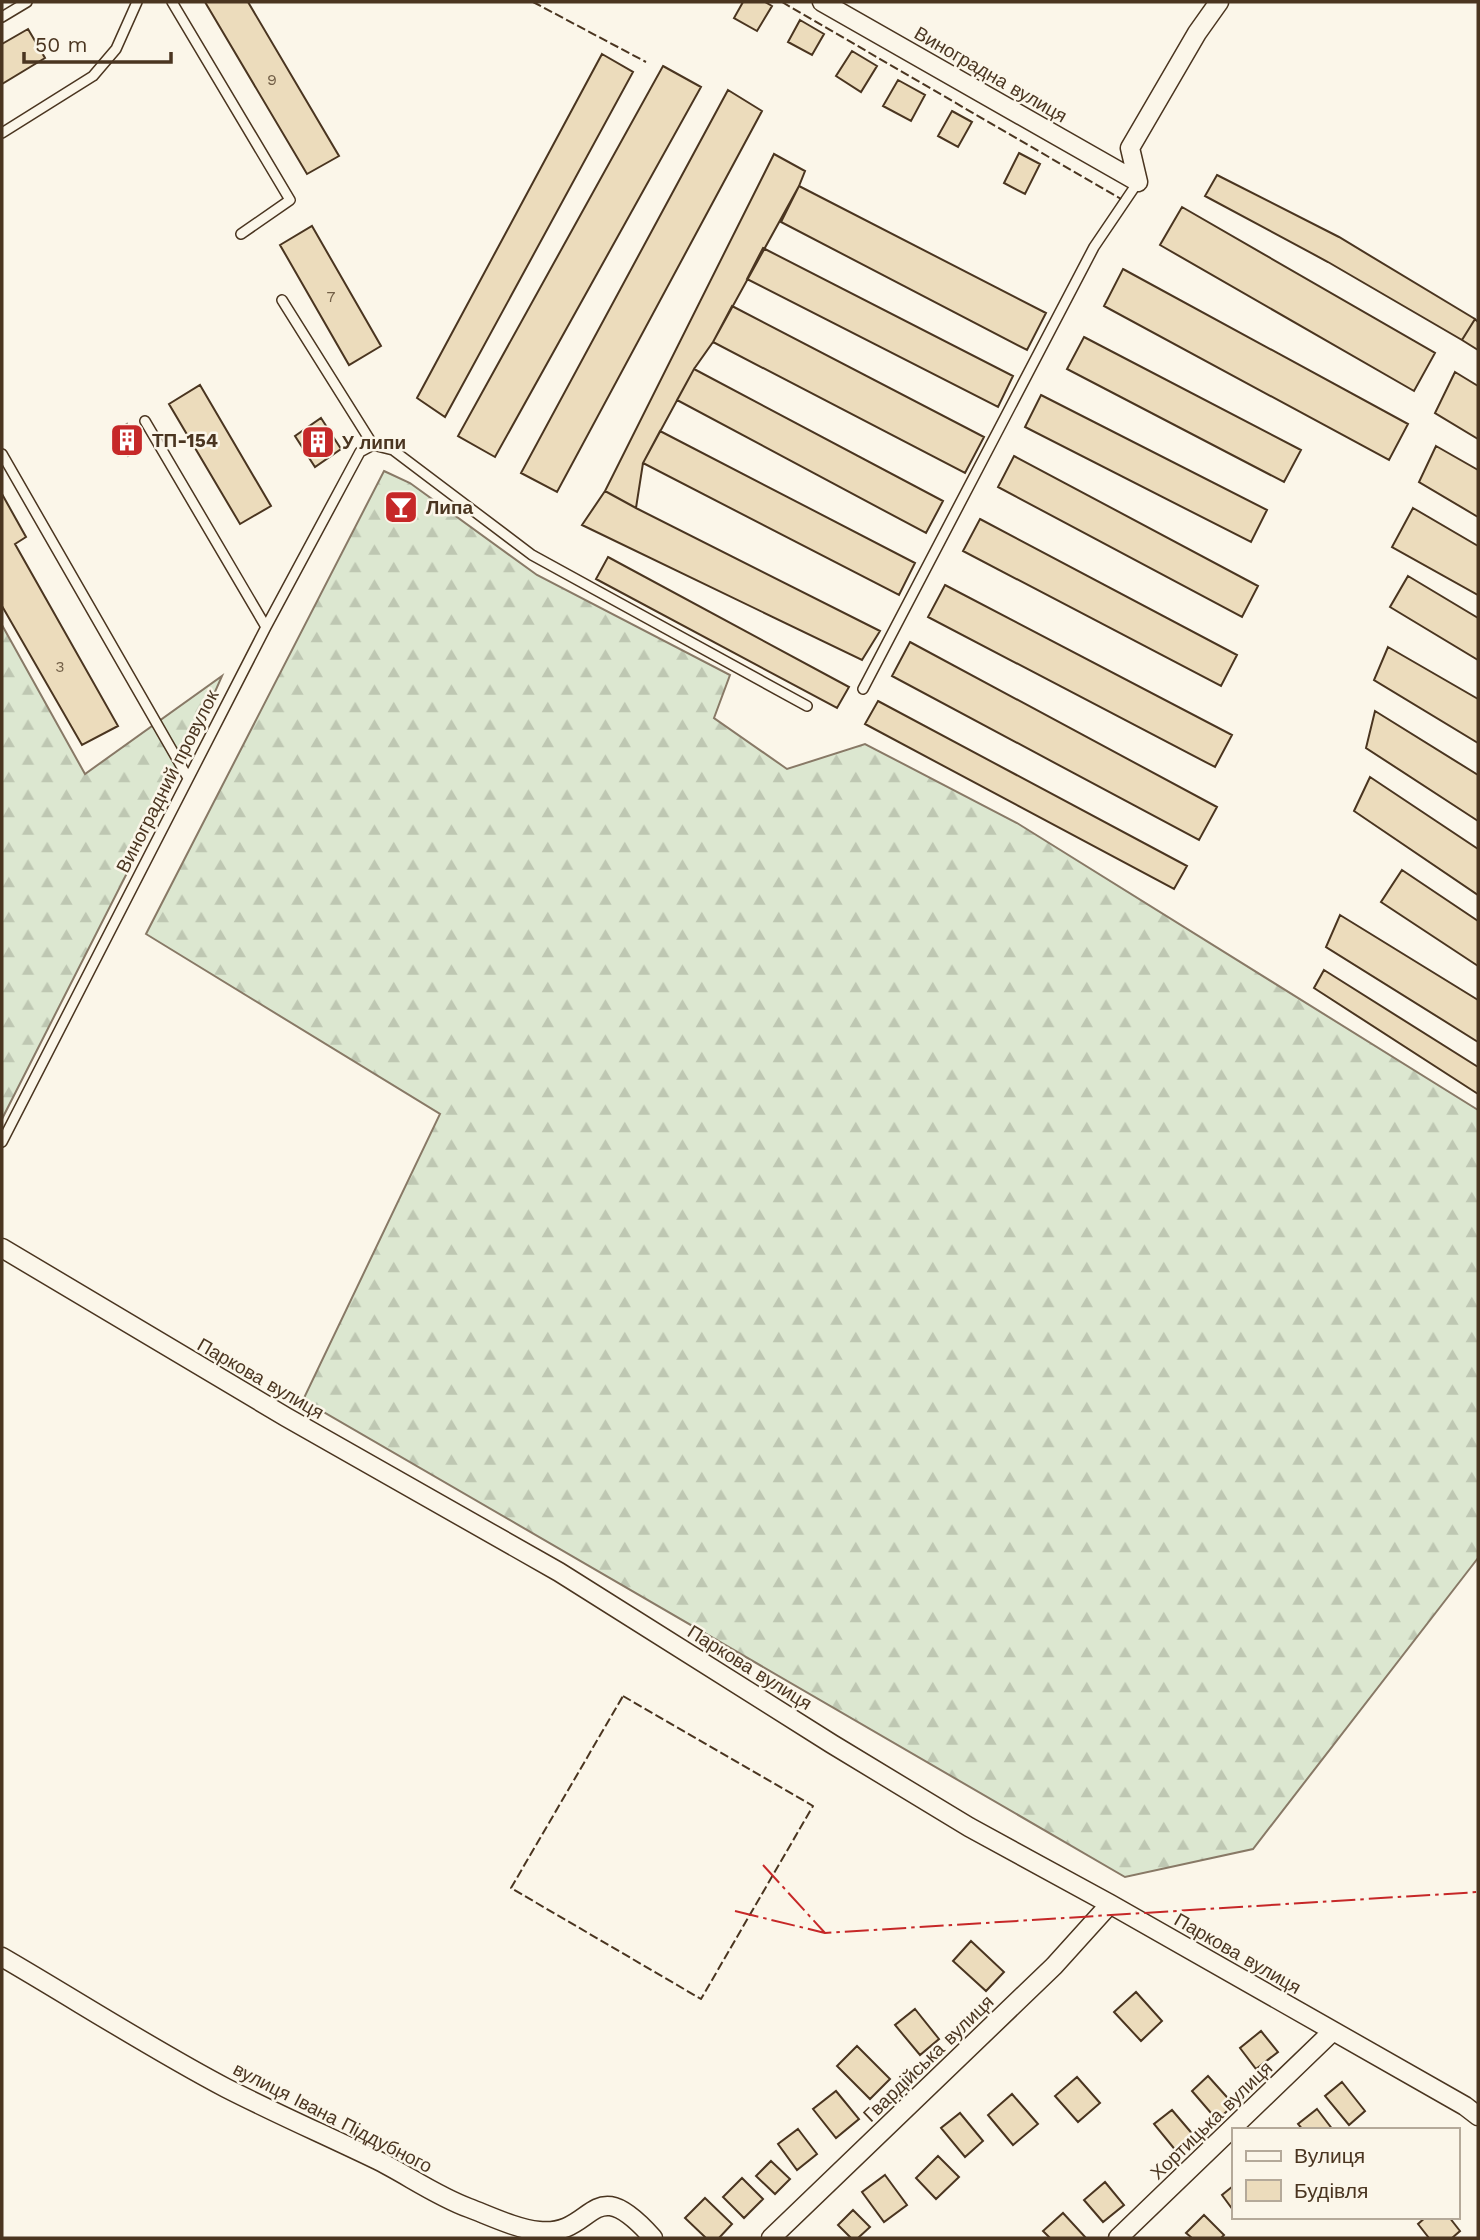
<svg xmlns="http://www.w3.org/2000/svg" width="1480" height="2240" viewBox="0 0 1480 2240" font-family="'Work Sans',sans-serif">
<defs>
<pattern id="forest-firs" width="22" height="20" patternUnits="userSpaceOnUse" patternTransform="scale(1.75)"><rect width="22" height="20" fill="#dce7d0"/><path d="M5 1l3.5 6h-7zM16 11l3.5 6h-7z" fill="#bec7b2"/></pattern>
</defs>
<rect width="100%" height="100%" fill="#fbf6e9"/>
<path fill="url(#forest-firs)" stroke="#887966" stroke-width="2" d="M384,471L410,483L537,575L730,675L714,718L787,769L865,744L1017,823L1478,1110V1558L1253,1849L1125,1877L303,1400L440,1114L146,934Z
M2,625L85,774L222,676L188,753L2,1119Z"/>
<path fill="#ecdcbc" stroke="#4a3520" stroke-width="2" d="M205,2H248L339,156L307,174Z
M743,2H765L772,6L757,31L734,18Z
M800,20L824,34L812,55L788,42Z
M28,29L45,58L2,84V44Z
M852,51L877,66L861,92L836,76Z
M602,54L633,72L445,417L417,398Z
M663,66L701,87L495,457L458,436Z
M898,80L925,95L911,121L883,106Z
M728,90L762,111L557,492L521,473Z
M952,111L972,122L958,147L938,136Z
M1019,153L1040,164L1025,194L1004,183Z
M774,154L805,171L799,186L713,342L694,369L643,463L636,508L605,491Z
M1217,175L1339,237L1475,319L1462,340L1328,262L1205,196Z
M799,186L1046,313L1027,350L781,222Z
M1182,207L1435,353L1414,391L1160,245Z
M312,226L381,346L349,365L280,245Z
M763,248L1013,376L998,407L747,279Z
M1123,269L1408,424L1389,460L1104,306Z
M732,306L984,437L965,473L713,342Z
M1475,319L1478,322V350L1462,340Z
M1084,337L1301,450L1284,482L1067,369Z
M694,369L943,501L926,533L677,400Z
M1455,372L1478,386V439L1435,413Z
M200,385L271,506L240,524L169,404Z
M1041,395L1267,510L1251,542L1025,427Z
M321,418L341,449L315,467L295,436Z
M127,424L141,448L128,456L113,433Z
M660,431L915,563L899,595L643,463Z
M1436,446L1478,470V517L1419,482Z
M1014,456L1258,586L1242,617L998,487Z
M605,491L636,508L880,631L862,660L582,525Z
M2,494L26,537L15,544L118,726L82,745L2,606Z
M1413,508L1478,546V595L1392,547Z
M980,519L1237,655L1221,686L963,551Z
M608,557L849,687L837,708L596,579Z
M1408,576L1478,618V660L1390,607Z
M945,585L1232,735L1215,767L928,617Z
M910,642L1217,807L1199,840L892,676Z
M1388,647L1478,699V743L1374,680Z
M878,701L1187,866L1174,889L865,724Z
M1375,711L1478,775V821L1366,748Z
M1370,777L1478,849V895L1354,811Z
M1402,870L1478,921V966L1381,902Z
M1340,915L1478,1000V1042L1326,947Z
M1324,970L1478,1067V1094L1314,988Z
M971,1941L1004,1972L986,1991L953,1961Z
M1136,1992L1162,2021L1141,2041L1114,2012Z
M915,2009L939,2039L920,2055L895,2025Z
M1261,2031L1278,2052L1256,2069L1240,2048Z
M857,2046L890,2079L870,2099L837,2066Z
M1208,2076L1234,2105L1217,2120L1192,2091Z
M1077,2077L1100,2103L1078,2122L1055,2096Z
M1342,2082L1365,2111L1349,2125L1325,2096Z
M836,2091L859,2119L836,2138L813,2109Z
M1012,2094L1038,2124L1013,2145L988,2115Z
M1317,2109L1333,2130H1303L1298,2124Z
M1172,2110L1195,2137L1177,2152L1154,2124Z
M960,2113L983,2141L965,2157L941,2128Z
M798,2129L817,2154L797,2170L778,2144Z
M938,2156L959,2177L936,2199L916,2178Z
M771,2161L790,2179L775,2194L756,2176Z
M885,2175L907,2205L884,2222L862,2192Z
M742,2178L763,2199L744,2218L723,2197Z
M1105,2182L1124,2205L1103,2222L1084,2200Z
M1233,2186V2210L1222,2195Z
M705,2198L732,2224L719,2238H706L685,2218Z
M853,2210L870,2227L858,2238H851L838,2225Z
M1063,2213L1086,2238H1050L1043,2231Z
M1204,2215L1224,2235L1221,2238H1192L1186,2233Z
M1426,2217H1449L1460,2231L1452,2238H1429L1418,2224Z"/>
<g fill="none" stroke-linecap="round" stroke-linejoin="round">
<g stroke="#4a3520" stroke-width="12">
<path id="lane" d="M172,2L290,200L241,234
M2,17L27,2
M2,133L93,76L116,49L137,2
M282,300L373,445L393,450L532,555L807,706
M145,421L266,627
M2,454L188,778
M863,689L1094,247L1138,182
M2,1142L266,627L360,452L373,445"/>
</g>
<g stroke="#4a3520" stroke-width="21">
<path id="street" d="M822,2L1138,182
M1138,182L1130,148L1197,33L1219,2
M2,1248L286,1417L559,1572L832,1744L969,1827L1110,1904L1465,2106L1478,2116
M2,1957C76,2000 150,2048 226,2088C275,2113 325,2135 375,2159C406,2174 436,2196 469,2208C490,2216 517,2229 539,2231C596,2237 590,2167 653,2238
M771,2238L1054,1966L1110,1904
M1118,2238L1333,2031"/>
</g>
<use href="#lane" stroke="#fbf6e9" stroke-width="9"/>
<use href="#street" stroke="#fbf6e9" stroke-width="18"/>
<path stroke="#4a3520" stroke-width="2" stroke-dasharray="9 3.5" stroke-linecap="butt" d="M533,2L646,62
M782,2L1121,199
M623,1696L813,1806L701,1999L511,1888Z"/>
<path stroke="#c62828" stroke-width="2" stroke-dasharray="24 5 3.5 5" stroke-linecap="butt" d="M763,1865L825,1933
M735,1911L825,1933L1478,1892"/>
</g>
<defs>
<g id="building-square" transform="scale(1.75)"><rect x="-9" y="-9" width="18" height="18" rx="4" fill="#c62828" stroke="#fbf6e9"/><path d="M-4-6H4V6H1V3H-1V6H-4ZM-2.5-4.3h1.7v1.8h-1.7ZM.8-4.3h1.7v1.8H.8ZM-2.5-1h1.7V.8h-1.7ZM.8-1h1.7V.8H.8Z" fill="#fff"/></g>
<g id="bar-square" transform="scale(1.75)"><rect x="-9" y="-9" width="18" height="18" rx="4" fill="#c62828" stroke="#fbf6e9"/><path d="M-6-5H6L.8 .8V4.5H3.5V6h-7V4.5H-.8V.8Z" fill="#fff"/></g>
</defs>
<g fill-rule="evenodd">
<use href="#building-square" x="127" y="440"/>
<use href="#building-square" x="318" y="442"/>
<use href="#bar-square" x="401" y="507"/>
</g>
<g text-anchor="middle" stroke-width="5" stroke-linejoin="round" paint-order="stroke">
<g font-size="16" fill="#725f47">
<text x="272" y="85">9</text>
<text x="331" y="302">7</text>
<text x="60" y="672">3</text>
</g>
<g font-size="19" fill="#4a3520" stroke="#fbf6e9">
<text transform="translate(991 74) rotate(30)" y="7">Виноградна вулиця</text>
<text transform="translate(167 781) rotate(-63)" y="7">Виноградний провулок</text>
<text transform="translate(261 1378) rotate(30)" y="7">Паркова вулиця</text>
<text transform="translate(750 1667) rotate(32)" y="7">Паркова вулиця</text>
<text transform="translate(1238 1953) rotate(30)" y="7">Паркова вулиця</text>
<text transform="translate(928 2058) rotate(-44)" y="7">Гвардійська вулиця</text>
<text transform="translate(333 2117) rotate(27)" y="7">вулиця Івана Піддубного</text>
<text transform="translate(1211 2120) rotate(-44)" y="7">Хортицька вулиця</text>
</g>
<g font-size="19" font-weight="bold" fill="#4a3520" stroke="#fbf6e9" text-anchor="start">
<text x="152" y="447">ТП-154</text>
<text x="342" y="449">У липи</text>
<text x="426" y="514">Липа</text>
</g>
</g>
<rect width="1480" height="2240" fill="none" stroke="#4a3520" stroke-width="7"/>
<rect x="1232" y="2128" width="228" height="91" fill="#fbf6e9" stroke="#b4a999" stroke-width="2"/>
<rect x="1246" y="2151" width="35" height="10" fill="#fbf6e9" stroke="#b4a999" stroke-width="2"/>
<text x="1294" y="2163" font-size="21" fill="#4a3520">Вулиця</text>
<rect x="1246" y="2180" width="35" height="21" fill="#ecdcbc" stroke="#b4a999" stroke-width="2"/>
<text x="1294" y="2198" font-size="21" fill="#4a3520">Будівля</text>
<path d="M24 52v10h147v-10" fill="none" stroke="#4a3520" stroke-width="3.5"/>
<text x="35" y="52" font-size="21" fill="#4a3520" stroke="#fbf6e9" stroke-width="5" paint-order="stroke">50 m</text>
</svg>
